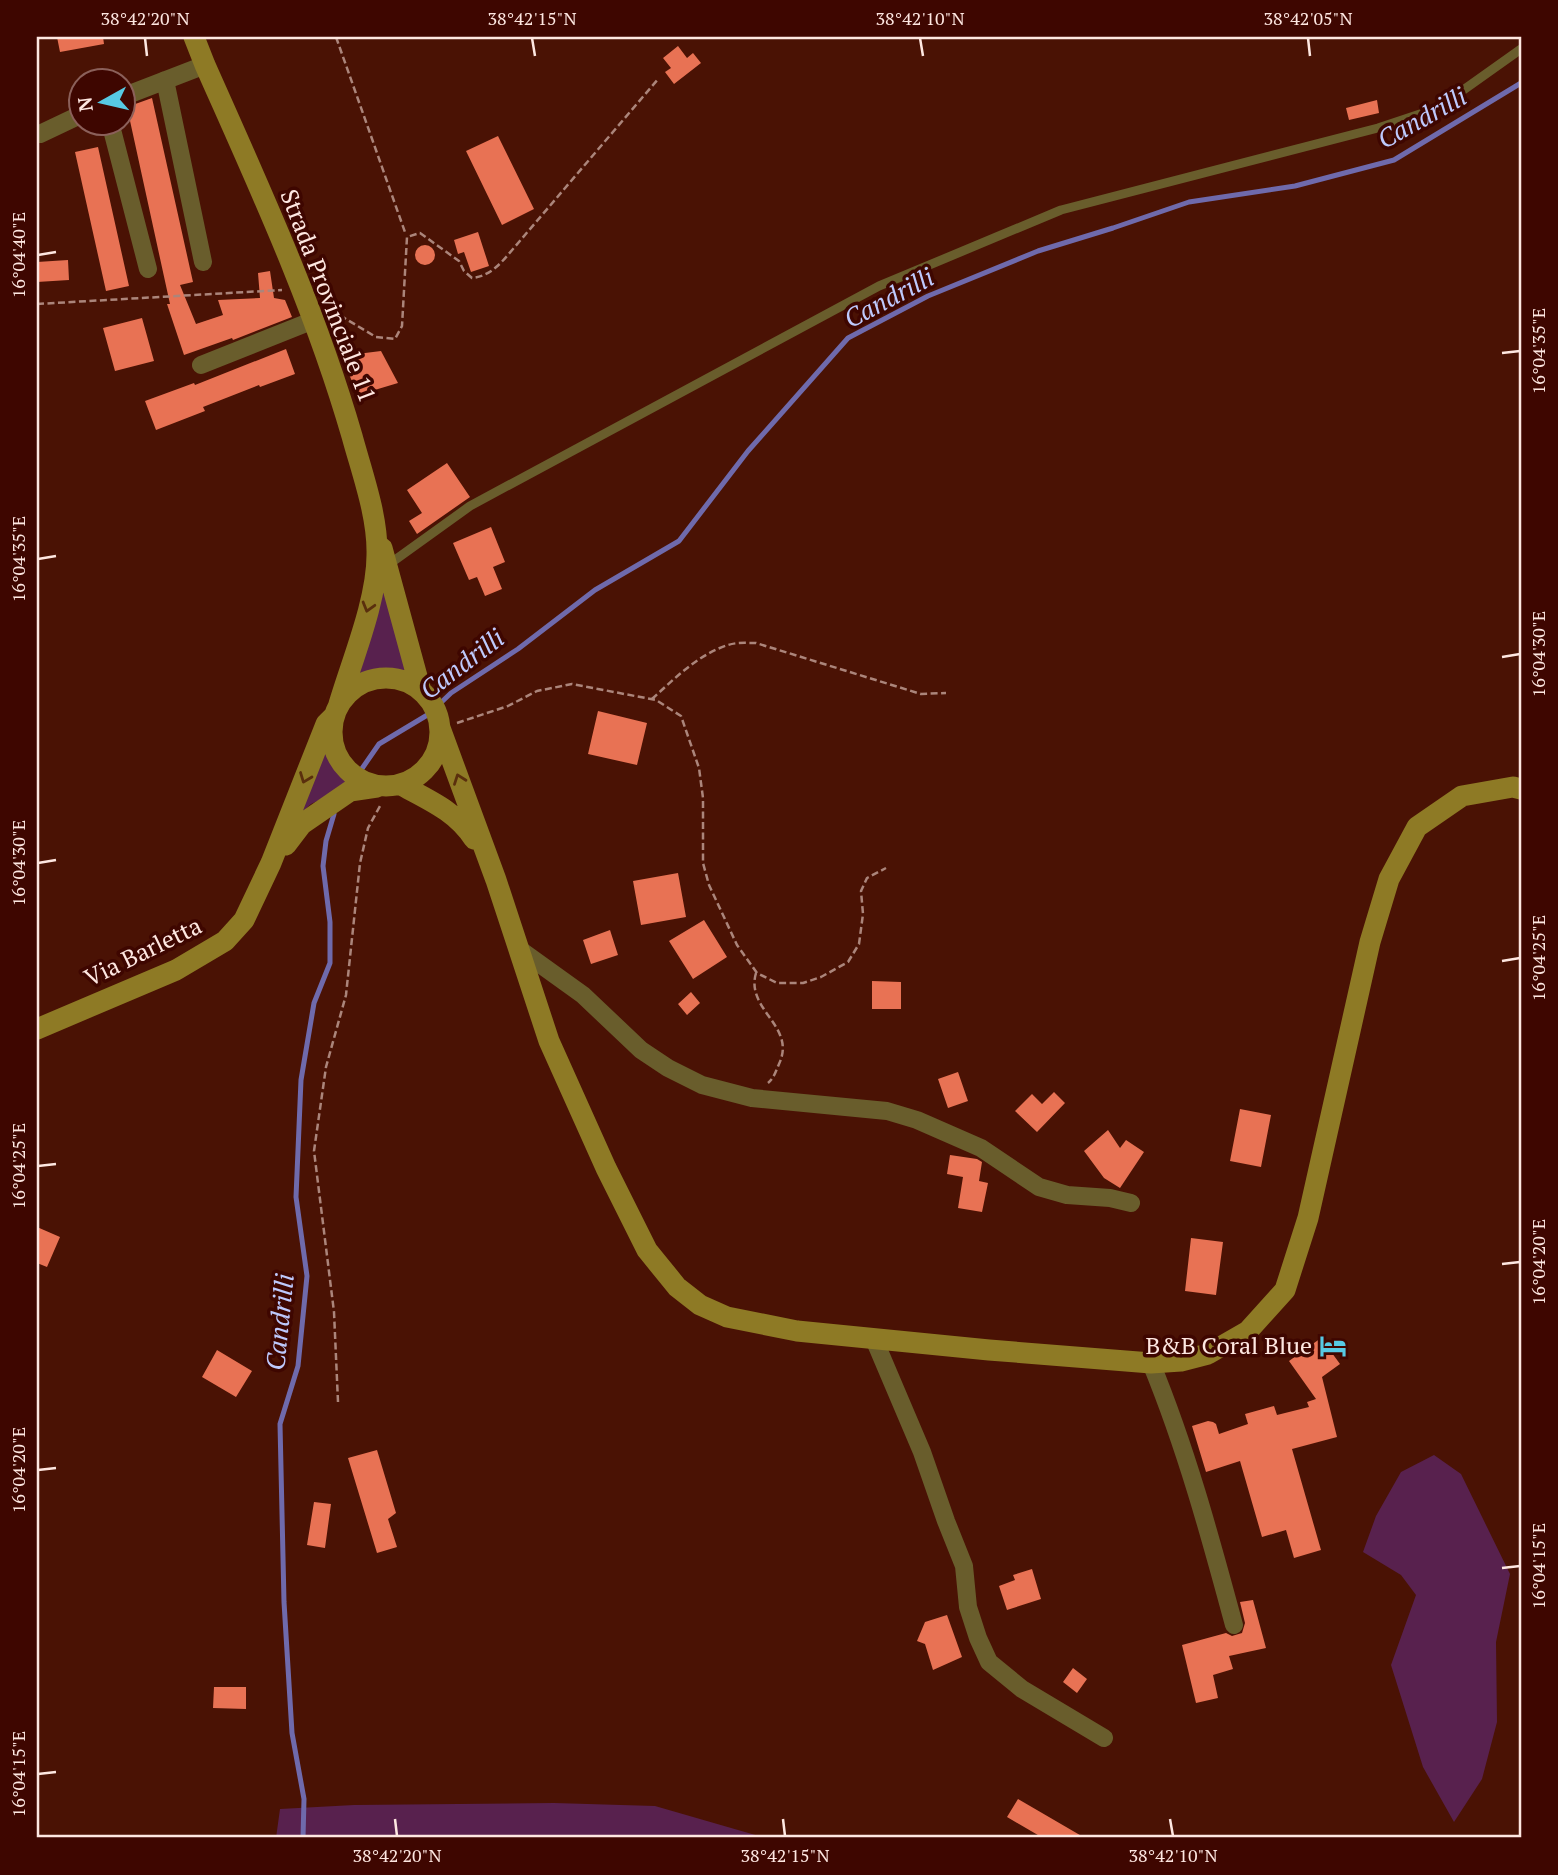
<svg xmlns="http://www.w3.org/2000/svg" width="1558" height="1875" viewBox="0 0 1558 1875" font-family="'PT Serif',serif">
<rect width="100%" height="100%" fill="#4a1204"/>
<path fill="#58214e" d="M386,574L411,675C392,666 375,673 356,680Z
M326,739L335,769L351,785L311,804L291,822Z
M1434,1455L1461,1474L1510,1574L1496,1642L1497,1722L1482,1779L1454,1822L1423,1767L1391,1665L1416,1595L1401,1575L1363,1552L1376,1516L1401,1472Z
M554,1803L655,1806L766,1838H276L280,1809L354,1805Z"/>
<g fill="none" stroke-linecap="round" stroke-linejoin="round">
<path stroke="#6f6aac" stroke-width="5" d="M361,770L379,744L429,714L451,693L518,649L595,590L679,541L748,451L848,338L928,296L1038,251L1113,228L1189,202L1295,186L1394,160L1521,83
M303,1838L304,1799L292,1733L284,1602L280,1424L298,1366L307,1276L296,1197L301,1080L314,1003L330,963V922L323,866L326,841L334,814
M579,1838H608"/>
</g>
<path fill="#e87254" d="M57,37H103L104,44L60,52Z
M678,46L687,58L693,53L701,63L674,84L665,72L671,68L663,58Z
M152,98L193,282L180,285L196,324L223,315L218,300L260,298L258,273L270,271L274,298L285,300L292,317L233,340L232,338L184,355L167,304H170L127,107Z
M1377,100L1379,113L1349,120L1346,108Z
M498,136L534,209L502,225L466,151Z
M98,147L129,286L106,291L75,152Z
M478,232L489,266L471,272L464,252L458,254L454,240Z
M415 255a10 10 0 1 1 20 0a10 10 0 1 1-20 0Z
M68,260L69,280L37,282V262Z
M142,318L154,361L115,371L103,328Z
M286,349L295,374L260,387L259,385L203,407L205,411L156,430L145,401L194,383L195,385Z
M381,351L398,383L358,395L341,356Z
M447,463L470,497L417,534L409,521L422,513L407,490Z
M491,527L505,562L493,567L502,589L485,596L477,577L469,580L453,543Z
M598,711L647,723L637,765L588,754Z
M678,873L686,917L641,925L633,881Z
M704,920L727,957L693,979L669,941Z
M610,930L618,955L591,964L583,940Z
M872,981L901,982V1009H872Z
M691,992L700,1003L687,1015L678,1004Z
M958,1072L968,1101L948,1108L938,1079Z
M1054,1092L1065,1103L1037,1132L1015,1111L1032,1094L1042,1104Z
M1240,1109L1271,1115L1261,1167L1230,1161Z
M1108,1130L1120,1148L1126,1140L1144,1152L1120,1188L1104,1178L1084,1151Z
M950,1155L977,1159L982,1162L979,1181L988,1183L982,1212L958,1208L963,1177L947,1174Z
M37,1227L60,1237L47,1267L37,1263Z
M1191,1238L1223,1242L1216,1295L1185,1291Z
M1321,1338L1340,1364L1322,1377L1337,1437L1292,1449L1321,1550L1294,1558L1286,1530L1262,1537L1240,1461L1206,1472L1192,1426L1208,1421L1213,1422L1216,1424L1219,1434L1248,1424L1245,1414L1274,1406L1277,1415L1309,1407L1307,1402L1316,1399L1289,1361Z
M217,1350L252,1371L236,1397L202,1377Z
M377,1450L396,1513L388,1519L397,1547L377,1553L348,1458Z
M314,1502L331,1504L325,1548L307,1545Z
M1032,1569L1041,1599L1007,1610L999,1586L1015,1580L1013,1575Z
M1253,1600L1266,1648L1229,1656L1233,1669L1213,1675L1218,1698L1196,1703L1182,1645L1226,1633L1232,1636L1242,1633L1245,1623L1240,1602Z
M947,1615L962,1657L933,1670L925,1644L917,1641L925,1622Z
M1073,1668L1087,1679L1077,1693L1063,1682Z
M214,1687H246V1709L213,1708Z
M1018,1799L1085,1838H1043L1007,1817Z"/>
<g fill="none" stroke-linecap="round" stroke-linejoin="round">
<path stroke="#ab857b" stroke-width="2.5" stroke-dasharray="7 3.5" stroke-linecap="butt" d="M336,37L406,235
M37,304L282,290
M331,310L376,337L395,339L402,326L407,237L420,233L459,261L464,271L472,278C491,276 501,263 513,249L659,78
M652,699C674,679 699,654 728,645C737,642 747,643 756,643L921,694L946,693
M457,723L508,706L537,691L572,684L656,700L681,716L699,768L703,798V863L709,885L737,945L757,973L777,983H803L821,977L848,962L859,944L863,914L861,891L867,878L886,868
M756,973C745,1010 797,1026 779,1064C776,1071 774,1078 768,1083
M338,1402L334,1312L314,1151L326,1067L346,995L360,863L368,828L380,806"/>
<path stroke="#695d2c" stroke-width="9" d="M388,565L470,506L879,286L1061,210L1378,128L1438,108L1521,49"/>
<path stroke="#695d2c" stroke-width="18" d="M165,80L203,262
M122,97L205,65
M110,122L148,269
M40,134L80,115
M201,365L314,320
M519,949L583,995L641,1050L668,1068L702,1085L752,1098L887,1111L917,1120L981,1148L1039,1187L1067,1195L1110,1198L1131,1203
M874,1339L922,1452L946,1521L964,1566L968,1607L978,1638L989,1662L1022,1689L1104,1738
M1151,1363C1186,1448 1210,1536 1234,1625"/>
<path stroke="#8e7a25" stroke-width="21" d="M194,37L205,65C260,189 314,305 352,436C362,473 378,516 377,555C377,601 352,660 339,704
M382,548L421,691
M332 732a54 54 0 1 1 108 0a54 54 0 1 1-108 0Z
M440,728L496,880L549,1041L606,1168L647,1250L677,1287L700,1305L727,1317L797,1331L989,1350L1151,1363L1181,1361L1208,1354L1248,1331L1285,1290L1308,1218L1370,942L1389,879L1417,827L1462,796L1513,787L1521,789
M401,785C429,800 457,812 474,839
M286,845L302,824L350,791L377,787
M37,1029L176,970L225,941L244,920L271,863L326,724L333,717"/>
</g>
<defs><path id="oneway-chevron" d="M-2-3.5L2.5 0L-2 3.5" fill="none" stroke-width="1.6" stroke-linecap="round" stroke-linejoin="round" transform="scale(1.75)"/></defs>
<g stroke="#5a2f0d">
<use href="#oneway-chevron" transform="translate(368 607) rotate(106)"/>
<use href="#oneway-chevron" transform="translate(305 778) rotate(111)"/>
<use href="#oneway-chevron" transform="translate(459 779) rotate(-110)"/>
</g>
<path fill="none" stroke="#fee7e1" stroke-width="2.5" d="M145,38L147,56M532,38L535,56M920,38L923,56M1308,38L1310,56M38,255L56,252M1502,353L1520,351M38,559L56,556M1502,657L1520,654M38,863L56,860M1502,961L1520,958M38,1166L56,1164M1502,1264L1520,1262M38,1470L56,1468M1502,1568L1520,1566M38,1774L56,1772M395,1819L397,1836M783,1819L785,1836M1170,1819L1173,1836"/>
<defs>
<g id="hotel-bare" transform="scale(2.1)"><path d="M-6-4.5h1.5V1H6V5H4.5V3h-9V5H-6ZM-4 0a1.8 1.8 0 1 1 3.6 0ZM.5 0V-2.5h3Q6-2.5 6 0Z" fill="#57c9e3" stroke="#3e0600" stroke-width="2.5" paint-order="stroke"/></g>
</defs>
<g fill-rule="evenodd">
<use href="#hotel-bare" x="1333" y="1346"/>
</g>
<g text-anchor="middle" stroke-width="7" stroke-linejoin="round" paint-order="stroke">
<g font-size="24" fill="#fee7e1" stroke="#3e0600">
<text transform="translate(328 296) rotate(69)" y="8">Strada Provinciale 11</text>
<text transform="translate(143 952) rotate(-26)" y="8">Via Barletta</text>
</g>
<g font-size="24" fill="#fee7e1" stroke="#3e0600" text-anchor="end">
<text x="1312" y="1354">B&amp;B Coral Blue</text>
</g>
<g font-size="26" font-style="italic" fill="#bec9fc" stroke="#3e0600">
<text transform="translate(1422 118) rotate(-29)" y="9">Candrilli</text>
<text transform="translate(889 298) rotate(-28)" y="9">Candrilli</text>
<text transform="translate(462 664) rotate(-37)" y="9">Candrilli</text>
<text transform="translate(280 1322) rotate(-84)" y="9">Candrilli</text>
</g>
</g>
<rect width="1558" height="1875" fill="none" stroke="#3e0600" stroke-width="77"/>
<g transform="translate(102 102) rotate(262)"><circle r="33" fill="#3e0600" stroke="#8b605a" stroke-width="2"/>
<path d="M0-5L12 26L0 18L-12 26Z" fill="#57c9e3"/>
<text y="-10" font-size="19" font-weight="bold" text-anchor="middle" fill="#fee7e1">N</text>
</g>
<rect x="38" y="38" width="1482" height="1798" fill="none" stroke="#fee7e1" stroke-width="2.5"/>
<g font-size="18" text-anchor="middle" fill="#fee7e1">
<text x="145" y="25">38°42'20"N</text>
<text x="532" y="25">38°42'15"N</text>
<text x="920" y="25">38°42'10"N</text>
<text x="1308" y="25">38°42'05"N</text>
<text transform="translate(19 255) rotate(-90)" y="6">16°04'40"E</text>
<text transform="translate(1539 351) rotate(-90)" y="6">16°04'35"E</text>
<text transform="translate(19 559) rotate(-90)" y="6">16°04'35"E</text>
<text transform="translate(1539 654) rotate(-90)" y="6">16°04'30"E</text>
<text transform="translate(19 863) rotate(-90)" y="6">16°04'30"E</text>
<text transform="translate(1539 958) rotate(-90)" y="6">16°04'25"E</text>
<text transform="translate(19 1166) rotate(-90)" y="6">16°04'25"E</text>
<text transform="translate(1539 1262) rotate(-90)" y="6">16°04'20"E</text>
<text transform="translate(19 1470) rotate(-90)" y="6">16°04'20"E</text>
<text transform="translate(1539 1566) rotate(-90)" y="6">16°04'15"E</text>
<text transform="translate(19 1774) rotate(-90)" y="6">16°04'15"E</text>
<text x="397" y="1862">38°42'20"N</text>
<text x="785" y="1862">38°42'15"N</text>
<text x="1173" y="1862">38°42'10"N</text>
</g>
</svg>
